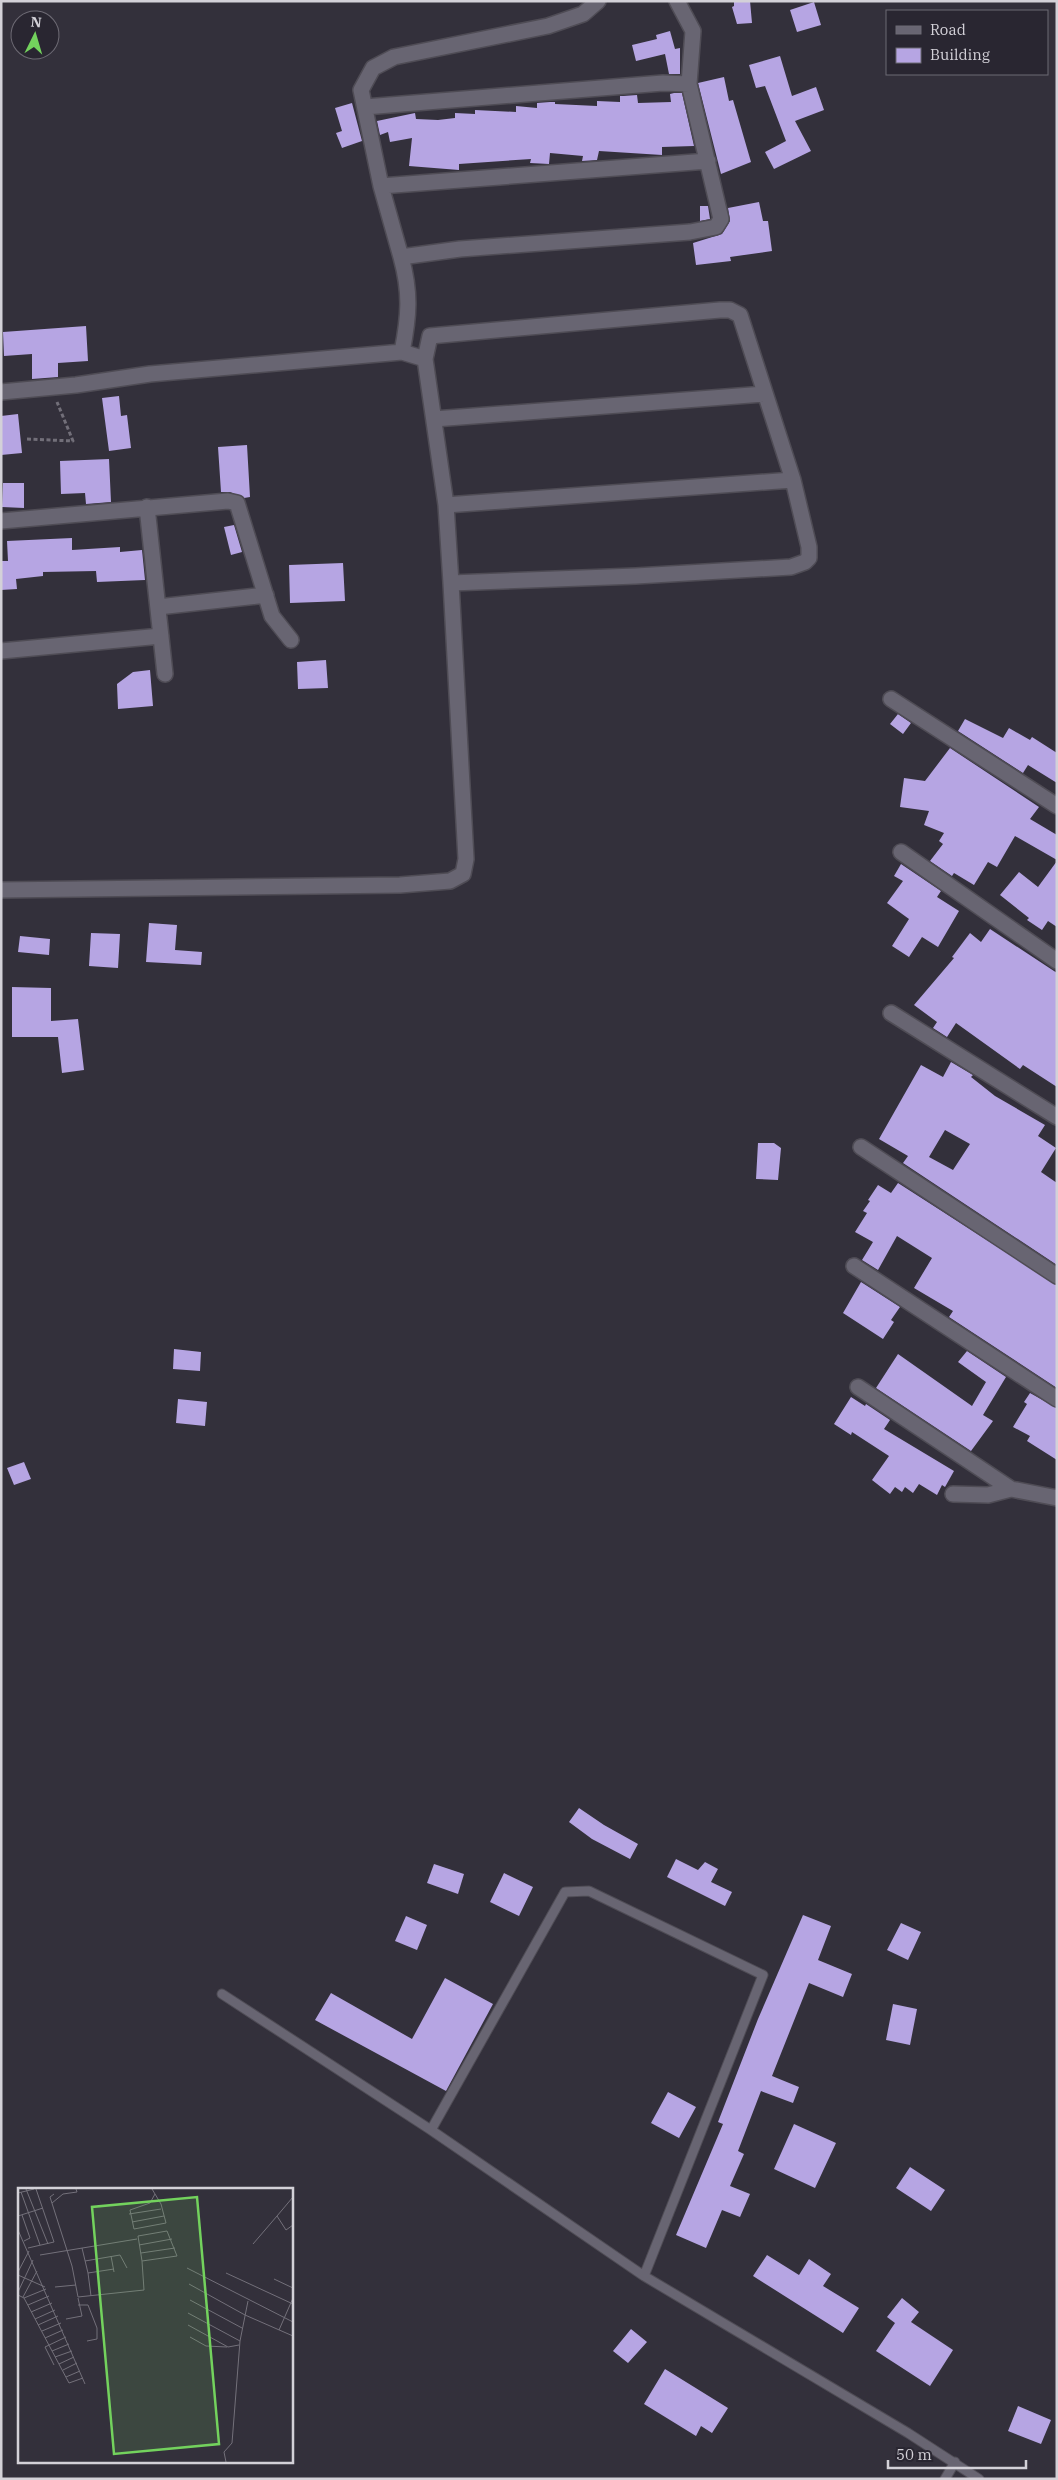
<svg xmlns="http://www.w3.org/2000/svg" width="1058" height="2480" viewBox="0 0 1058 2480" font-family="'IBM Plex Serif',serif">
<rect width="100%" height="100%" fill="#33303b"/>
<path fill="#b6a5e3" fill-rule="evenodd" d="M734,1H750L752,23L737,24L732,7L734,6Z
M814,2L821,25L797,32L790,10Z
M670,31L675,49L680,48V74H669L665,54L636,61L632,45L657,39L656,35Z
M780,56L792,96L816,87L824,110L795,121L811,151L774,169L765,152L786,141L765,86L756,88L749,65Z
M724,77L729,101L733,100L751,162L721,174L698,83Z
M674,93H682L694,146L662,147V155L599,151L597,160L582,161L583,156L550,153L549,164L530,163L531,159L459,164V170L409,166L412,138L390,142L388,132L380,135L377,121L415,113L416,119L438,120L455,118V113L475,114V110L516,112V106L537,108V103L550,102H555V104L597,106V101L620,102V96H623L637,95L638,103L671,102L670,94Z
M352,103L362,141L342,148L336,133L342,131L335,108Z
M759,202L763,221H768L772,251L730,257L731,261L696,265L693,243L722,234L730,221L728,208Z
M700,206H708L710,219L700,221Z
M86,326L88,361L58,363V377L32,379V354L4,356L3,332Z
M119,396L121,416L127,415L131,448L109,451L102,398Z
M18,414L22,453L1,455V416Z
M247,445L250,497L244,498L230,492H221L218,447Z
M109,459L111,502L86,504L85,493L61,494L60,461Z
M3,483H24V508L2,507Z
M234,525L242,552L231,555L224,527Z
M72,538V550L120,547V552L142,550L145,580L97,582L96,571L43,572V576L16,579L17,589L1,590V561H8L7,541Z
M343,563L345,601L290,603L289,565Z
M326,660L328,688L298,689L297,662Z
M150,670L153,706L118,709L117,684L133,672Z
M898,714L911,723L903,734L890,724Z
M965,719L1003,738L1009,728L1030,740L1032,737L1057,753V783L1028,765L1023,773L958,731Z
M950,748L1039,807L1030,819L1057,835V860L1015,836L997,867L988,862L974,885L954,873L952,876L930,861L943,844L939,841L944,833L924,825L929,811L900,807L904,778L925,781Z
M1057,861V927L1048,921L1042,930L1027,920L1029,918L1000,895L1019,872L1038,887Z
M901,864L941,891L937,897L959,911L938,947L922,937L909,957L892,946L909,919L887,903L903,881L894,876Z
M149,923L177,925L175,950L202,952L201,965L146,962Z
M990,929L1057,973V1087L1023,1065L1020,1069L956,1023L947,1037L933,1028L937,1022L914,1005L954,958L952,957L970,933L981,942Z
M91,933L120,934L118,968L89,966Z
M20,936L50,939L49,955L18,952Z
M12,987L51,988V1021L78,1019L84,1070L62,1073L58,1037H12Z
M951,1062L973,1075L971,1077L995,1096L1045,1125L1038,1136L1056,1148L1041,1172L1057,1183V1265L903,1163L908,1156L879,1139L921,1065L943,1077ZM945,1130L970,1144L953,1170L929,1157Z
M758,1143H774L781,1148L778,1180L756,1179Z
M898,1183L1057,1285V1388L949,1317L953,1311L914,1288L932,1258L897,1236L878,1270L862,1260L873,1242L855,1232L867,1213L863,1211L870,1201L868,1200L878,1185L891,1193Z
M861,1282L900,1307L891,1320L894,1322L883,1339L843,1313Z
M174,1349L201,1352L200,1371L173,1369Z
M967,1351L1006,1377L983,1415L993,1421L971,1451L876,1388L898,1354L972,1406L986,1382L958,1362Z
M1030,1393L1057,1408V1460L1027,1441L1030,1436L1013,1427L1027,1404L1024,1402Z
M851,1397L865,1406L866,1404L890,1420L884,1429L954,1471L945,1487L942,1485L937,1495L919,1484L913,1493L905,1487L902,1492L895,1487L890,1494L872,1480L889,1456L852,1432L851,1435L834,1424Z
M178,1399L207,1402L205,1426L176,1423Z
M24,1462L31,1479L14,1485L7,1468Z
M579,1808L604,1825L638,1844L630,1859L592,1839L569,1822Z
M676,1859L698,1870L705,1862L718,1869L711,1882L732,1892L725,1906L667,1877Z
M434,1864L464,1874L458,1894L427,1883Z
M504,1873L533,1887L519,1916L490,1902Z
M803,1915L831,1926L818,1960L852,1974L843,1997L809,1983L772,2076L799,2087L793,2103L761,2091L738,2151L744,2154L730,2186L750,2194L740,2217L722,2210L706,2248L676,2235L723,2124L718,2122L758,2019Z
M406,1916L427,1925L417,1950L395,1941Z
M901,1923L921,1932L908,1960L887,1950Z
M445,1978L493,2004L446,2091L315,2020L331,1993L412,2039Z
M893,2004L917,2009L910,2045L886,2040Z
M668,2092L696,2107L679,2138L651,2123Z
M794,2124L836,2143L815,2188L774,2169Z
M910,2167L945,2190L931,2211L896,2188Z
M767,2255L799,2275L809,2259L831,2274L823,2286L859,2308L843,2333L753,2276Z
M902,2298L919,2312L911,2322L953,2350L930,2386L876,2351L895,2323L887,2317Z
M631,2329L647,2342L628,2363L613,2351Z
M665,2369L728,2408L712,2433L701,2426L696,2436L644,2404Z
M1018,2406L1051,2420L1041,2444L1008,2431Z"/>
<g fill="none" stroke-linecap="round" stroke-linejoin="round">
<g stroke="#4f4c55" stroke-width="11">
<path id="lane" d="M222,1994L431,2130L644,2276
M431,2130L565,1892L589,1891L763,1975L644,2276L908,2433L979,2479
M945,2479L955,2462"/>
</g>
<g stroke="#4f4c55" stroke-width="18">
<path id="street" d="M598,1L583,14L548,26L394,57L373,68L361,90L381,186L401,257L460,249L690,232L716,227L721,219L689,84L693,31L677,1
M365,107L663,83L689,84
M381,186L708,161
M401,257C411,293 409,316 402,352
M720,310H730L740,315L793,480L809,547V558L805,562L791,567L636,576L451,583L446,505L425,359L430,336Z
M1,392L76,385L150,374L402,352L425,359
M434,419L765,394
M446,505L793,480
M147,507L165,674
M1,521L228,501L237,503L272,616L291,640
M158,607L266,595
M1,651L161,636
M891,699L1057,806
M901,852L1057,961
M1,890L400,885L450,881L463,874L466,859L451,583
M891,1013L1057,1117
M861,1147L1057,1276
M854,1266L1057,1399
M858,1387L1011,1489L1057,1498
M953,1494L988,1495L1011,1489"/>
</g>
<path stroke="#726f79" stroke-width="3" stroke-dasharray="4 2.5" stroke-linecap="butt" d="M27,439L73,441L57,402"/>
<use href="#lane" stroke="#686572" stroke-width="9"/>
<use href="#street" stroke="#686572" stroke-width="15"/>
</g>
<g transform="translate(18 2188)">
<rect width="275" height="275" fill="#33303b"/>
<path fill="none" stroke="#73707a" stroke-width="1" d="M8,1L30,56M134,1L143,16L148,35L116,41L112,22L132,15L137,6M3,4L22,57M0,5L16,1M36,6L32,9L54,78L60,109L126,102L124,73M275,9L259,28L268,42L275,37M34,15L45,6L59,4L58,1M111,26L143,21M4,27L12,50L6,53M0,28L25,20M114,34L146,28M0,42L67,196M149,43L159,68L124,73L120,48ZM235,56L259,28M121,57L154,51M10,60L36,54L18,1M64,60L70,85L96,81M123,65L157,60M22,67L119,51M93,68L96,84M67,73L102,67L109,80M169,80L275,134M0,84L11,63M70,85L73,108M208,85L275,116M0,87L27,99M256,91L275,100M171,96L227,127L275,148M37,99L58,97M0,104L15,72M0,107L6,110L51,195L65,190M5,109L19,83M6,110L28,101M172,112L224,140M10,117L31,108M60,117H70L79,140V151L69,153M13,124L34,115M170,125L222,153M17,131L37,122M48,131L64,128L60,110M20,137L40,128M170,137L210,159L221,157M261,142L275,110M24,143L43,135M172,149L188,158L209,159M27,150L45,142M34,163L51,156M37,169L54,163M41,176L56,169M36,177L27,159L48,149M45,182L59,175M48,189L62,183M208,274L206,264L214,255L222,153L230,113"/>
<path fill="#73d25d" fill-opacity="0.15" stroke="#73d25d" stroke-width="2.5" d="M179,9L201,256L96,266L74,19Z"/>
<rect width="275" height="275" fill="none" stroke="#d3d1d8" stroke-width="2.5"/>
</g>
<rect width="1058" height="2480" fill="none" stroke="#d3d1d8" stroke-width="5"/>
<rect x="886" y="10" width="162" height="65" fill="#292631" stroke="#6d6a74"/>
<rect x="896" y="26" width="25" height="8" fill="#686572" stroke="#6d6a74"/>
<text x="930" y="35" font-size="15" fill="#d3d1d8">Road</text>
<rect x="896" y="48" width="25" height="15" fill="#b6a5e3" stroke="#6d6a74"/>
<text x="930" y="60" font-size="15" fill="#d3d1d8">Building</text>
<g transform="translate(35 35) rotate(5)"><circle r="24" fill="#292631" stroke="#6d6a74"/>
<path d="M0-4L9 19L0 12L-9 19Z" fill="#73d25d"/>
<text y="-8" font-size="14" font-weight="bold" text-anchor="middle" fill="#d3d1d8">N</text>
</g>
<path d="M888 2460v8h138v-8" fill="none" stroke="#d3d1d8" stroke-width="2.5"/>
<text x="896" y="2460" font-size="15" fill="#d3d1d8" stroke="#292631" stroke-width="4" paint-order="stroke">50 m</text>
</svg>
